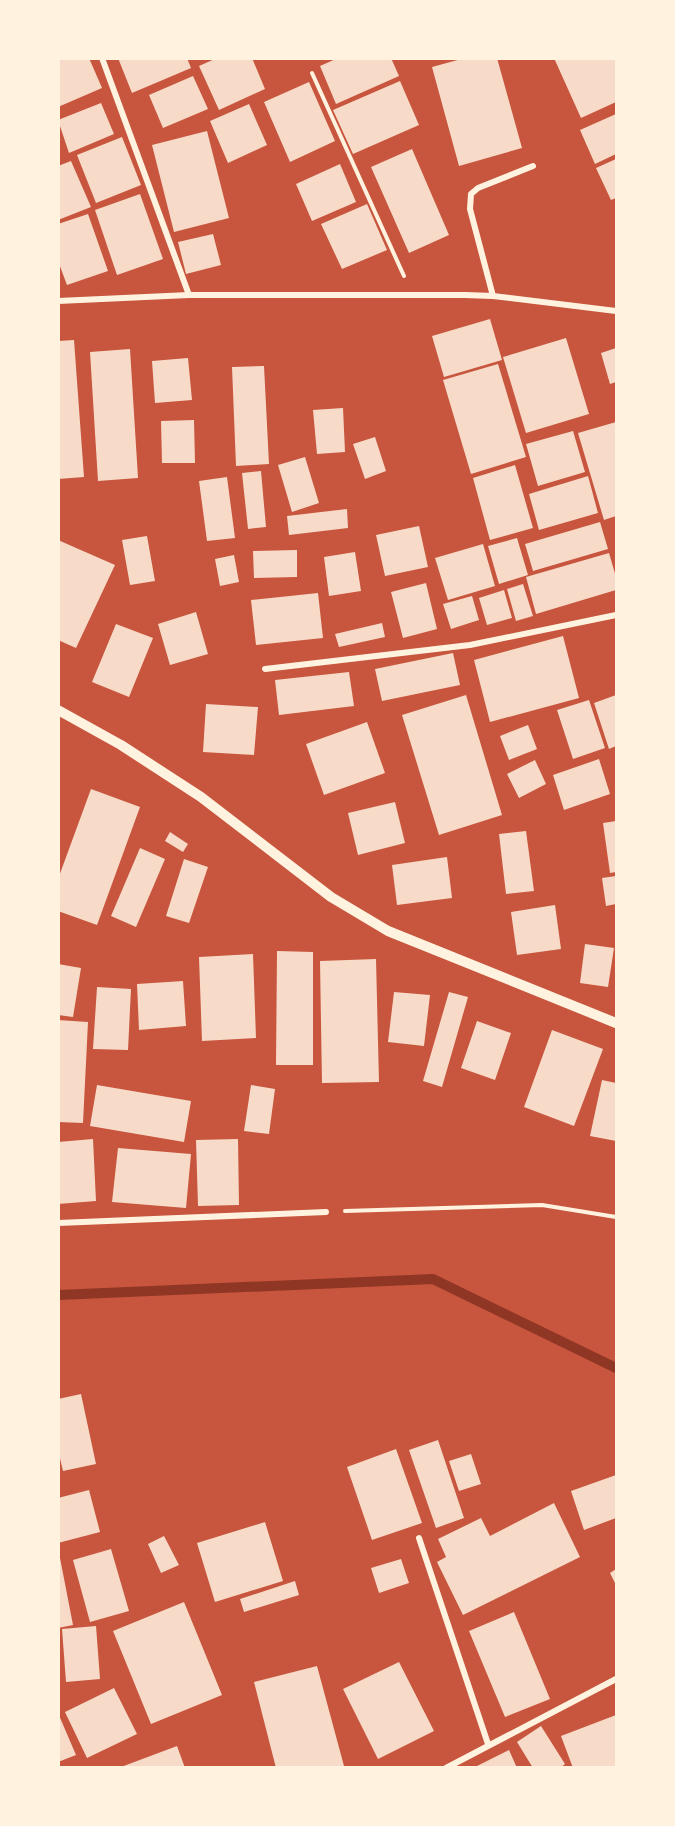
<svg xmlns="http://www.w3.org/2000/svg" width="675" height="1826" viewBox="0 0 675 1826" font-family="Figtree,sans-serif">
<rect width="100%" height="100%" fill="#c8553d"/>
<g fill="none" stroke-linecap="round" stroke-linejoin="round">
<path stroke="#8f3625" stroke-width="10" d="M58,1295L433,1279L616,1368"/>
</g>
<path fill="#f7dbc8" d="M58,58H89L102,88L58,107Z
M118,58H187L191,68L132,93Z
M217,58H252L265,89L219,110L199,66Z
M338,58H391L399,76L336,104L320,66Z
M465,58H497L522,148L459,166L432,67Z
M554,58H616V102L581,118Z
M193,76L208,109L163,128L149,95Z
M400,81L419,125L353,154L333,110Z
M309,82L335,141L290,162L264,102Z
M101,103L114,134L69,153L58,120Z
M249,104L267,145L228,163L210,121Z
M616,114V154L595,164L580,130Z
M207,131L229,218L174,232L152,145Z
M122,137L141,185L96,203L77,155Z
M412,149L449,235L409,253L371,167Z
M616,159V198L611,200L596,168Z
M71,161L91,207L58,220V166Z
M340,164L356,202L312,221L296,184Z
M140,194L163,259L117,275L95,210Z
M367,204L387,250L342,269L321,224Z
M88,214L108,271L67,285L58,261V224Z
M213,234L221,265L186,274L178,242Z
M490,319L502,360L444,377L432,336Z
M566,338L589,414L526,433L503,357Z
M74,340L84,477L58,479V341Z
M616,348V382L610,384L601,353Z
M130,349L138,478L98,481L90,352Z
M188,358L192,400L155,403L152,361Z
M498,364L526,457L471,474L443,380Z
M264,366L269,464L236,466L232,367Z
M343,408L345,452L317,454L313,410Z
M194,420L195,463H162L161,421Z
M616,422V516L604,520L578,433Z
M573,431L585,472L538,486L526,444Z
M375,437L386,471L365,479L353,444Z
M305,457L319,503L292,512L278,465Z
M515,465L533,528L490,540L473,478Z
M261,471L266,527L248,529L242,473Z
M588,476L598,513L539,530L529,494Z
M227,477L235,538L207,541L199,481Z
M347,509L348,528L289,535L287,516Z
M600,522L608,549L533,571L525,544Z
M419,526L428,567L385,576L376,535Z
M147,536L155,581L130,585L122,540Z
M517,538L528,575L499,584L488,546Z
M58,540L115,565L76,648L58,640Z
M483,544L495,586L448,600L435,558Z
M297,550V577L254,578L253,551Z
M355,552L361,591L329,596L324,557Z
M609,553L616,577V590L536,614L526,577Z
M234,555L239,582L220,586L215,559Z
M426,583L437,629L403,638L391,592Z
M523,584L533,616L516,621L507,589Z
M504,590L512,618L487,625L479,598Z
M318,593L323,638L256,645L251,600Z
M472,596L479,620L451,629L443,604Z
M196,612L208,654L170,665L158,624Z
M382,623L385,637L339,647L335,634Z
M116,624L153,638L129,697L92,682Z
M563,636L579,698L490,722L474,660Z
M453,653L460,685L382,701L375,669Z
M349,672L354,706L279,715L275,680Z
M466,695L502,815L439,835L402,715Z
M616,695V746L609,749L594,703Z
M589,700L605,748L573,759L557,710Z
M206,704L258,707L254,755L203,752Z
M367,722L385,773L324,795L306,744Z
M528,725L537,749L509,760L500,736Z
M599,759L610,794L564,810L553,775Z
M535,760L546,784L519,798L507,774Z
M91,789L140,807L97,925L58,911V879Z
M395,802L405,843L358,855L348,813Z
M616,821V872L610,873L603,823Z
M526,831L534,891L506,894L499,834Z
M170,832L188,844L183,852L165,841Z
M140,848L165,859L136,927L111,916Z
M447,857L452,898L397,905L392,865Z
M184,859L208,867L189,923L166,916Z
M616,876V904L606,906L602,878Z
M555,905L561,949L517,955L511,912Z
M585,944L614,948L608,987L580,983Z
M277,951L313,952V1065H276Z
M253,954L256,1038L202,1041L199,957Z
M376,959L379,1082L322,1083L320,961Z
M58,964L81,968L73,1017L58,1015Z
M183,981L186,1026L139,1030L137,984Z
M97,987L131,989L128,1050L93,1049Z
M394,992L430,995L424,1046L388,1042Z
M449,992L468,997L442,1087L423,1081Z
M58,1020L88,1022L83,1123L58,1122Z
M477,1021L511,1033L495,1080L461,1068Z
M552,1030L603,1049L574,1126L524,1107Z
M602,1080L616,1083V1141L590,1136Z
M97,1085L191,1101L184,1142L90,1126Z
M251,1085L275,1089L269,1134L244,1131Z
M93,1139L96,1201L58,1204V1142Z
M238,1139L239,1205L198,1206L196,1140Z
M118,1148L191,1154L186,1208L112,1202Z
M81,1394L96,1464L63,1471L58,1450V1399Z
M438,1440L464,1518L436,1528L409,1450Z
M396,1449L422,1523L372,1540L347,1467Z
M471,1454L481,1484L459,1491L449,1461Z
M616,1475V1518L584,1530L571,1491Z
M89,1490L100,1532L58,1543V1498Z
M554,1503L580,1557L463,1615L437,1562L446,1557L438,1539L481,1518L490,1536Z
M265,1522L283,1581L215,1602L197,1543Z
M164,1536L179,1565L161,1573L148,1544Z
M111,1549L129,1611L90,1622L73,1560Z
M60,1558L73,1625L58,1628V1559Z
M401,1559L409,1583L379,1593L371,1568Z
M616,1569V1585L610,1573Z
M295,1581L299,1595L244,1612L240,1599Z
M184,1602L222,1695L151,1724L113,1631Z
M514,1612L550,1699L505,1717L469,1631Z
M96,1626L100,1679L66,1682L62,1629Z
M399,1662L434,1731L378,1759L343,1689Z
M317,1666L344,1766L276,1768L254,1682Z
M114,1688L137,1734L87,1758L65,1712Z
M58,1713L76,1755L58,1762Z
M616,1715V1768H573L561,1736Z
M541,1726L565,1764L560,1768H533L517,1742Z
M177,1746L185,1768H121V1767Z
M509,1750L517,1768H473Z"/>
<g fill="none" stroke-linecap="round" stroke-linejoin="round">
<path stroke="#fff3e0" stroke-width="4" d="M312,73L404,276
M345,1211L542,1205L616,1217"/>
<path stroke="#fff3e0" stroke-width="6" d="M102,58L189,295
M493,296L470,209L471,194L478,188L533,166
M58,301L189,295H465L493,296L616,311
M265,669L470,645L616,615
M58,1223L326,1212
M419,1538L488,1744
M446,1768L616,1679"/>
<path stroke="#fff3e0" stroke-width="10" d="M58,710L121,745L201,797L331,897L388,931L616,1023"/>
</g>
<rect width="675" height="1826" fill="none" stroke="#fff3e0" stroke-width="120"/>
</svg>
